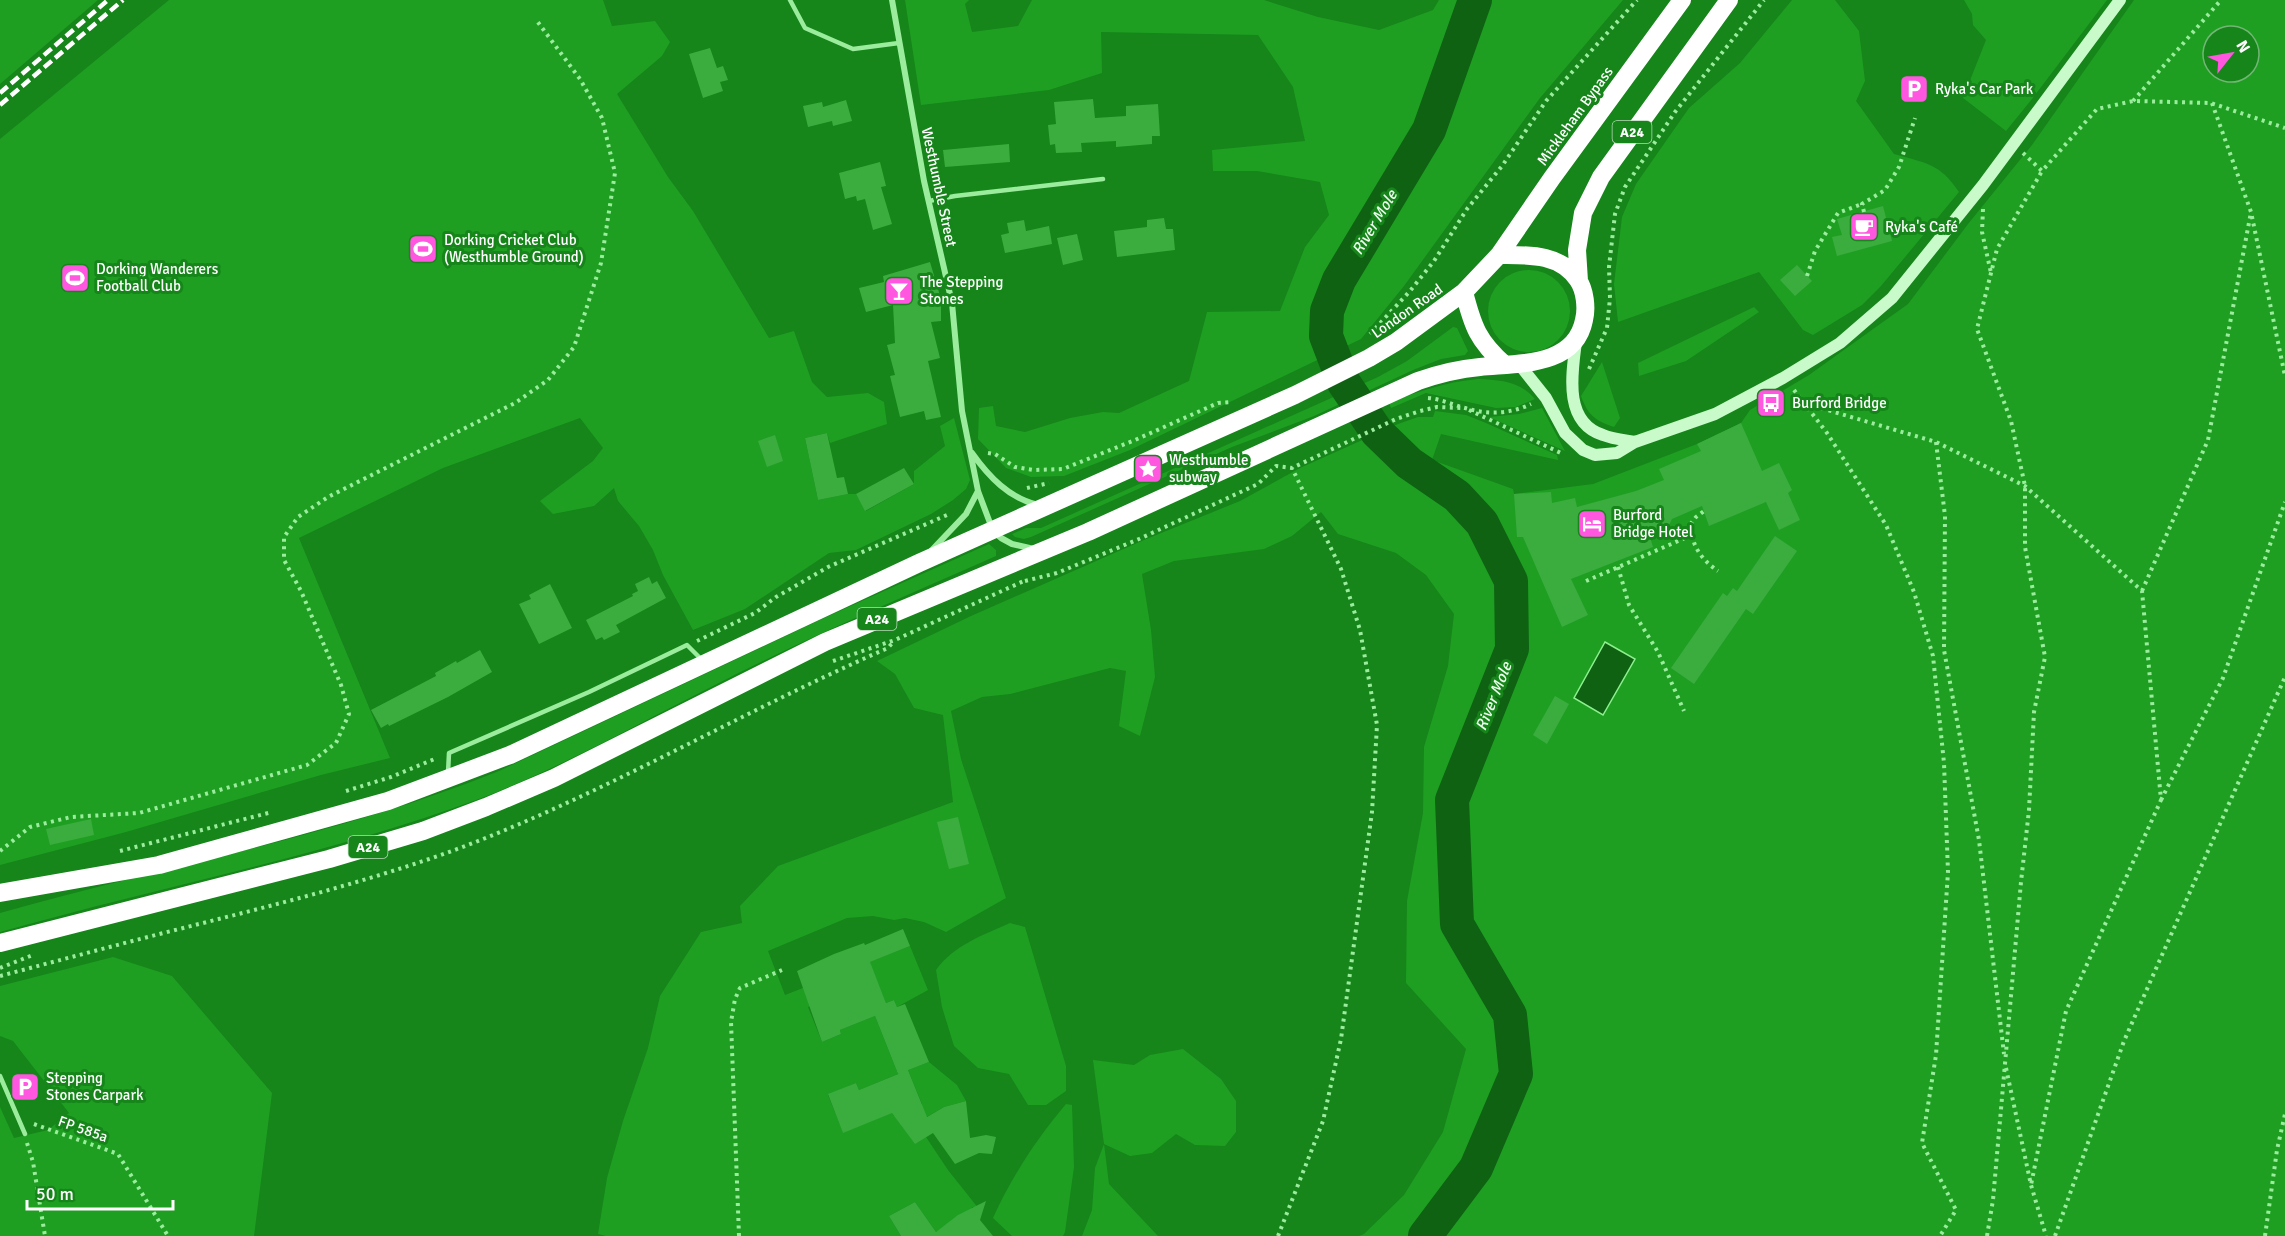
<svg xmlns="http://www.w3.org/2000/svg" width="2285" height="1236" viewBox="0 0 2285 1236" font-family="Signika,sans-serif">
<rect width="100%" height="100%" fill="#16851a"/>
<path fill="#1e9f22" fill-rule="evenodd" d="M0,0H98L0,84Z
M169,0H603L612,26L655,21L670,42L662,56L617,94L668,177L693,211L769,338L794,331L812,382L827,397L868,393L884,402L887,424L830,443L827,433L805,438L818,500L848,494H856L866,511L914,484V471L945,446L940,426L954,418L970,480L966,489L953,500L931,514L856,550L829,553L745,609L693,630L663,575L653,550L639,526L618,501L614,488L594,506L553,514L540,501L593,461L603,448L580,418L443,468L299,538L390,758L321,775L126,832L0,865V139Z
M905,0H969L965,4L972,32L1018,26L1032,0H1264L1318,17L1379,30L1433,10L1439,0H1623L1540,98L1404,286L1361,339L1130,450L1064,476L1031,477L1006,468L978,439L979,408L993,406L996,426L1025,432L1070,418L1103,412L1119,413L1189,381L1207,312L1280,311L1305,247L1329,215L1320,182L1257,171H1213L1212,150L1305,141L1293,87L1258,35L1101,32L1102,73L1049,90L921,105Z
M1792,0H1835L1859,31L1865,81L1856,101L1894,154C1925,163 1940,163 1959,192L1881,286L1862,305L1813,335L1803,330L1759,272L1618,322L1614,284L1622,217L1636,184L1689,108L1740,63Z
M1964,0H2107L2032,99L2006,131L1963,98L1986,40L1973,25L1972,14Z
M2134,0H2285V1236H1359L1364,1234L1404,1195L1443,1132L1466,1049L1406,983L1407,901L1423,813L1424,747L1448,666L1454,614L1426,575L1396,553L1338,534L1321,512L1292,536L1264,549L1174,561L1142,574L1151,630L1155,677L1140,736L1119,726L1126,671L1110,668L1010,694L982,697L951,711L961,759L1006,898L946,932L924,922L905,918L894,920L873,916L847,918L768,951L785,995L910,946L928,990L897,1007L894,1000L886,1003L875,976L808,1007L822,1042L841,1034L840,1030L875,1016L898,1074L859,1090L856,1083L828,1095L843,1132L888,1102L894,1116L922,1104L908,1070L929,1062L957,1085L966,1101L944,1107L923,1119L926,1137L948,1170L979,1209L972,1207L971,1211L936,1232L915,1202L889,1216L901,1236H606L598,1234L607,1178L623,1121L648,1048L660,996L701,932L742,923L740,906L778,866L953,802L943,715L914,708L895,674L877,661L971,616L1144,540L1240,501L1300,468L1398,424L1418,417H1433L1435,411L1466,415L1486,423L1557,455L1558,460L1441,434L1432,460L1513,489L1514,494L1593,484L1697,444L1741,423L1750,410L1809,375L1908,304L1968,224L2032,145ZM2213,36H2249V72H2213Z
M1488 311a41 41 0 1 1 82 0a41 41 0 1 1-82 0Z
M1754,307L1759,312L1686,361L1639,376L1638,363Z
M1453,327L1457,328L1468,351L1465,355L1441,359L1413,370L1314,416L1232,447L1031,537L1024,539L1015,537L1012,534L1026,528H1041L1378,377L1407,361Z
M1602,362L1620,418L1614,427C1594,420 1588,415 1581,396Z
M1478,379C1500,380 1520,381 1535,399L1516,407L1496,408L1426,393L1391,408L1389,403C1419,391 1446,382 1478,379Z
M1542,408L1565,451L1489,417L1519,414Z
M989,544L996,550V556C901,598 806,638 713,686C635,725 559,769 476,800C321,857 159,887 0,932V913C166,866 338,836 499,771L824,618Z
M1010,923L1025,927L1066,1066V1091L1046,1105H1028L1009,1074L978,1068L954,1046L942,1007L936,970C954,945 983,935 1010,923Z
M113,957L172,976L272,1093L254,1236H0V1107L14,1138L48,1130L69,1113L13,1041L0,1036V986Z
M1183,1049L1221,1079L1236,1101V1132L1225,1146L1195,1145L1176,1134L1152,1153L1130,1156L1104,1144L1109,1184L1158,1236H1082L1092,1210L1095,1168L1104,1144L1093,1060L1134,1065L1150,1055Z
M1066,1104L1072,1105L1074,1167L1065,1232L1063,1236H1012L993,1218C1011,1178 1037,1138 1066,1104Z"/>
<path fill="#0e6212" stroke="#8df08e" stroke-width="1.5" d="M1605,642L1635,659L1603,715L1574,698Z"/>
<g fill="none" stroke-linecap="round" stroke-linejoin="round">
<path stroke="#0e6212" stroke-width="34" d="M1425,1236L1476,1168L1516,1074L1510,1015L1457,924L1452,800L1512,649L1511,581L1482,523L1457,496L1409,463L1377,432L1344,383L1326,336L1327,311L1339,280L1429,130L1475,0"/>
</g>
<path fill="#3aad3e" d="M710,48L717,68L723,66L728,80L720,82L723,91L703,98L689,54Z
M1093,99L1095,118L1126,116V106L1158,104L1160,136H1152V144L1116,147V141L1081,143L1082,152L1056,153L1055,144L1050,145L1048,125L1056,124L1054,102Z
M846,100L852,121L833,126L832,121L808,127L803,106L822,102L823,107Z
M1009,144L1010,162L945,167L943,150Z
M880,162L886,186L881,187L892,224L873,230L865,199L857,201L856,196L845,199L839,173Z
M1883,206L1892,241L1837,256L1832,237L1842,235L1837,219Z
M1164,218L1166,229H1173L1175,250L1117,257L1114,231L1147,227V220Z
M1024,220L1026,231L1049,226L1052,244L1005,253L1001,235L1009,233L1007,223Z
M1077,234L1083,260L1063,265L1057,238Z
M930,262L941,299V321L931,322L940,358L928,361L941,417L926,420L924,411L900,417L890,376L895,375L887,345L895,343L893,305L866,312L859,288L884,282L883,276Z
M1797,265L1812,281L1795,296L1780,280Z
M1741,423L1762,471L1779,463L1792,490L1788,493L1800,520L1779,530L1766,502L1709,526L1702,506L1672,519L1666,531L1650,537L1653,547L1571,579L1588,615L1562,627L1523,537H1517L1514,494L1551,492L1552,503L1575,498L1577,507L1636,491L1664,480L1659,469L1701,451L1697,444Z
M827,433L837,478L844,477L848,494L818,500L805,438Z
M775,435L783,461L767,467L758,441Z
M904,468L914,484L865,511L856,494Z
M1775,536L1797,551L1753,614L1746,609L1694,684L1671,668L1723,593L1727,596L1733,588L1737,591Z
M649,577L652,584L657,581L666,598L616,625L620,632L604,640L602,637L596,640L586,620L633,596L632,594L638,591L635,584Z
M550,584L572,628L539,644L519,604L531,599L529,595Z
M480,650L492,672L448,697L389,726L388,724L381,728L371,710L436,676L435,673L456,661L457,663Z
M1555,696L1569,704L1547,744L1533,735Z
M958,817L969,864L949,869L937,822Z
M91,819L94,835L50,845L46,829Z
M903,929L910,946L870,962L886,1003L894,1000L897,1007L905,1004L929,1062L898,1074L875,1016L840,1030L841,1034L822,1042L797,971L834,954L864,943L865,945Z
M908,1070L927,1117L944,1107L966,1101L970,1138L986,1135L996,1137L992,1154L979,1153L955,1164L933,1133L915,1144L892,1113L843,1133L828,1094L856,1083L859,1090Z
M986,1201L980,1220L993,1236H901L889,1216L915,1202L936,1232L958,1215Z"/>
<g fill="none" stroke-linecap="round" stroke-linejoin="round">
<path stroke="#9bed9d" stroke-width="4" stroke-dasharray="3 4.5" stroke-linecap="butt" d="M2133,101L2221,0
M2212,103L2251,212L2285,376
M2023,153L2042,171L2097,109L2133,101L2211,103L2285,128
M1983,209L1982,232L1991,273
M1864,212L1862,204L1885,190L1899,167L1915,118
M1807,276L1815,251L1838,213L1862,204
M1370,334L1410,291L1434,261L1467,209L1502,166L1546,101L1637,0
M1589,369L1607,328L1610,298L1609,267L1615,214L1625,187L1675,112L1764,0
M1794,390L1827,433L1886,525L1914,592L1933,656L1944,763L1948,872L1936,1055L1922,1143L1956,1210L1940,1236
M1428,398C1441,399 1453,405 1465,408C1488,415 1510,414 1531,404
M1807,404L1936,442L2025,486L2142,591L2161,800L2066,1011L2031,1185
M1469,410L1563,454
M1936,442L1945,516L1944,650L1979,840L2004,1054
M988,453L995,454L1015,467L1033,470L1063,469L1135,440L1218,403L1232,402
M1027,488L1049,483
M1692,535C1695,551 1705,562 1718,571
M1618,567L1629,605L1658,652L1684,711
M1025,581L1057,573L1139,539L1258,484L1276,466L1292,468L1396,419L1420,411L1437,407L1462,408
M1586,581L1692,535L1689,526L1696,517L1704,511
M2142,591L2208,440L2251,212
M697,641L755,613L776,597L828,567L947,515
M833,661L895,640L1026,580
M346,791L391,777L437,758
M2161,800L2223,678L2285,502
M0,851L30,827L71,817L139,813L307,765L336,743L349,714L341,685L301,591L284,560V537L298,517L328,497L515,403L548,380L574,347L601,263L615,173L602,118L580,79L537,21
M120,851L272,812
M0,968L33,955
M0,976C68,958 135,940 203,923C290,901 376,879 460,848C608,792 743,711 888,648L894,641
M2006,1068L2031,1185L2046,1236
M34,1124L118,1154L168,1236
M27,1143L33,1162L45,1236
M739,1236L731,1022L735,999L740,988L782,970
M1278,1236L1323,1121L1341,1039L1372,812L1377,725L1360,630L1341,569L1292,468
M1987,1236L1993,1200L2021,882L2029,810L2034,712L2045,657L2025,547V486L2011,421L1977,329L1997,249L2042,171
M2055,1236L2124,1041L2285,677
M2265,1236L2277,1150L2285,1114"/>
<path stroke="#9bed9d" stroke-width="4.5" d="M790,0L805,28L853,49L899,43
M929,201L955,196L1103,179
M448,773L449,753L589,692L687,645L703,661
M0,1076L25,1134"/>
<path stroke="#9bed9d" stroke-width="6" d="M892,0L924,181L952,303L962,411L978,491L993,531L1001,538L1012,544L1034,549
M972,453C989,477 1009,498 1038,505
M930,552L966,514L978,491"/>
<path stroke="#c8faca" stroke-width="12" d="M1576,342C1572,373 1563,422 1603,435C1613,439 1624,440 1635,442
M1519,364L1546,398L1565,433L1583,450L1595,455L1617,453L1635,442L1715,414L1783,378L1840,343L1892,298L1983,185L2120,0"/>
<path stroke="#fff" stroke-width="18" d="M1579,281L1577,250L1583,213L1601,177L1729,0
M1464,292C1473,327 1478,341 1505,365
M0,893L159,865L388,801L510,755L919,563L1295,395L1369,358L1396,342L1464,292L1499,255L1552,178L1682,0
M0,943L329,859L423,831L486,807L554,778L825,642L1088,532L1418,381C1438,374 1458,369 1480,367C1518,363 1575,367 1584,320C1587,308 1585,290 1578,280C1560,253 1528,255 1499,255"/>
<path stroke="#fff" stroke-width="4.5" stroke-dasharray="10 4.5" stroke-linecap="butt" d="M0,93L108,0
M0,105L123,0"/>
</g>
<defs>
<g id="parking-square" transform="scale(1.5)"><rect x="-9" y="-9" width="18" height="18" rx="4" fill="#ff57e0" stroke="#16851a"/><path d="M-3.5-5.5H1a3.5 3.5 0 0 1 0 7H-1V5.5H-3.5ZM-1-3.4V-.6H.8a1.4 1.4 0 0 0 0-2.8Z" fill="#fff"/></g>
<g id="cafe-square" transform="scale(1.5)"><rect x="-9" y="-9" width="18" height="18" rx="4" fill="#ff57e0" stroke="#16851a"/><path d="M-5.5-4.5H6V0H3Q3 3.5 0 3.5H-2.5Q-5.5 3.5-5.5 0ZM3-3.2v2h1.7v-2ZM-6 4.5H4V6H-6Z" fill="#fff"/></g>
<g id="stadium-square" transform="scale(1.5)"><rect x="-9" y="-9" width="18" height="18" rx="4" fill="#ff57e0" stroke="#16851a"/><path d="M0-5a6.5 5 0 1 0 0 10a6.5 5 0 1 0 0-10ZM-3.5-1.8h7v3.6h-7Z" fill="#fff"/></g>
<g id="bar-square" transform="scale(1.5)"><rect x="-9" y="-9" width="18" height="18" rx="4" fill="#ff57e0" stroke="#16851a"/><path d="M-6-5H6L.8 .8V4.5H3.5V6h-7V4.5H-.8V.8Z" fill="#fff"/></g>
<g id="bus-square" transform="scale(1.5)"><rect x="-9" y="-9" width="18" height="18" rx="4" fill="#ff57e0" stroke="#16851a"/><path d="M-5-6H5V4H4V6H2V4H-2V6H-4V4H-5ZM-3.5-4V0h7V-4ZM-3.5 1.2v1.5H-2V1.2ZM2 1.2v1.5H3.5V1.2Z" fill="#fff"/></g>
<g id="sight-square" transform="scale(1.5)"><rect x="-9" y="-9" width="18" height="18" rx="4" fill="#ff57e0" stroke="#16851a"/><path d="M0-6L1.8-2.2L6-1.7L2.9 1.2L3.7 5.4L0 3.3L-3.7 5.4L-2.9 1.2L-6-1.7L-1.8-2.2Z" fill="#fff"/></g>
<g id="hotel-square" transform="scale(1.5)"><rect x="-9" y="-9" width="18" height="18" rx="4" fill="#ff57e0" stroke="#16851a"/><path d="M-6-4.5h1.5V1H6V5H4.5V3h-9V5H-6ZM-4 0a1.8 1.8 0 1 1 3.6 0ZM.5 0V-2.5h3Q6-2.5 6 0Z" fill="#fff"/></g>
</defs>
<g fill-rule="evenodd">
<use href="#parking-square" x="1914" y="89"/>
<use href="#cafe-square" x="1864" y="227"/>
<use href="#stadium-square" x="423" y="249"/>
<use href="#stadium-square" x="75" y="278"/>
<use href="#bar-square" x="899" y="291"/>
<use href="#bus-square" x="1771" y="403"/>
<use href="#sight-square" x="1148" y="469"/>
<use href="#hotel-square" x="1592" y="524"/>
<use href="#parking-square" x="25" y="1087"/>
</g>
<g text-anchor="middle" stroke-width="6" stroke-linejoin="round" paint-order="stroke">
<g fill="#16851a" stroke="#b9daba" stroke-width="1.5">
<rect x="1612.5" y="121" width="39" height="22" rx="4.5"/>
<rect x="857.5" y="608" width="39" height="22" rx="4.5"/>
<rect x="348.5" y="836" width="39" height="22" rx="4.5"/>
</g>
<g font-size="14" font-weight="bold" fill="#fff">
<text x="1632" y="137">A24</text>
<text x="877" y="624">A24</text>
<text x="368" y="852">A24</text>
</g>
<g font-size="15" fill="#fff" stroke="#16851a" text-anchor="start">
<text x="1935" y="94">Ryka's Car Park</text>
<text x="1885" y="232">Ryka's Café</text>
<text x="444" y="245">Dorking Cricket Club<tspan x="444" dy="17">(Westhumble Ground)</tspan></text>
<text x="96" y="274">Dorking Wanderers<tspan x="96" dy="17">Football Club</tspan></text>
<text x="920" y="287">The Stepping<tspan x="920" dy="17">Stones</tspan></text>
<text x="1792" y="408">Burford Bridge</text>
<text x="1169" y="465">Westhumble<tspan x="1169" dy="17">subway</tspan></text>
<text x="1613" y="520">Burford<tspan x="1613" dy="17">Bridge Hotel</tspan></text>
<text x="46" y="1083">Stepping<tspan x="46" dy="17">Stones Carpark</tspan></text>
</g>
<g font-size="15" fill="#fff" stroke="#16851a">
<text transform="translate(1575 116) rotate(-54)" y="5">Mickleham Bypass</text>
<text transform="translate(939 187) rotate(78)" y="5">Westhumble Street</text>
<text transform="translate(1407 311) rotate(-35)" y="5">London Road</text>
<text transform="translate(83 1129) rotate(19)" y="5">FP 585a</text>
</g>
<g font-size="16" font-style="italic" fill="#edfdee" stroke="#16851a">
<text transform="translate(1374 222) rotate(-59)" y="6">River Mole</text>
<text transform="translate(1493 696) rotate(-68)" y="6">River Mole</text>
</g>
</g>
<g transform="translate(2231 54) rotate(59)"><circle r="28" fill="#16851a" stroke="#73b676" stroke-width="1.5"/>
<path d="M0-4.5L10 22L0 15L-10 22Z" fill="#ff57e0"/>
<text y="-9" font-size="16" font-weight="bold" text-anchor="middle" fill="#ffffff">N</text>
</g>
<path d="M27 1200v9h146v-9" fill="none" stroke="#ffffff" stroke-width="3"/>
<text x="36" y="1200" font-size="18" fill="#ffffff" stroke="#16851a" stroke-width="4.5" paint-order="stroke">50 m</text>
</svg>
